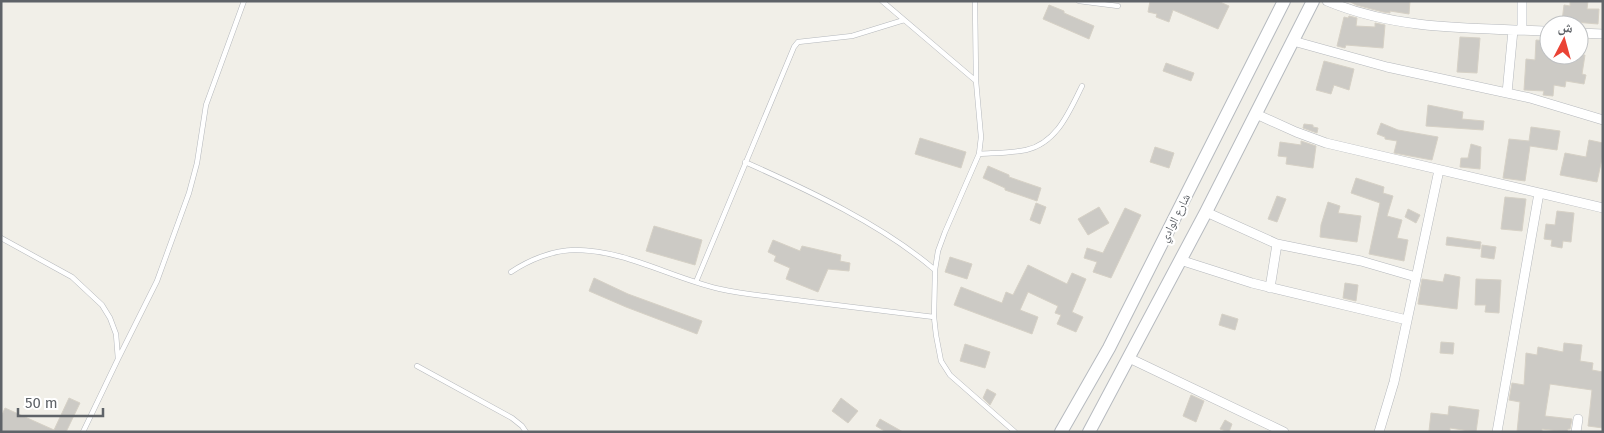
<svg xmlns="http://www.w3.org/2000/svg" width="1604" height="433" viewBox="0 0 1604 433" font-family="'Fira Sans','Noto Naskh Arabic',sans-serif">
<rect width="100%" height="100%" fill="#f1efe8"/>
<path fill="#cccac5" stroke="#d6d1c6" d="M1150,1H1218L1229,6L1218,29L1173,10L1169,22L1156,17L1157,14L1148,12Z
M1349,1H1410L1409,14L1390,11V13L1383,12L1356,5Z
M1570,1H1588L1587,9H1599L1598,24L1562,21L1564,5L1570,6Z
M1049,5L1064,11V13L1094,26L1089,39L1043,19Z
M1349,16L1357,18L1356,26L1375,27V23L1385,25L1383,48L1346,45L1345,48L1337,46L1344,17L1348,18Z
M1460,37L1480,38L1477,73L1457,72Z
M1536,40L1549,41V57L1571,58V55H1585L1582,74L1586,75L1584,84L1566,81L1565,87L1554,85L1553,96L1543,95L1544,91L1524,90L1526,59L1535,60Z
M1324,61L1354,69L1349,90L1334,85L1331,94L1316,90Z
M1166,63L1194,73L1191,81L1163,71Z
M1428,105L1463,112L1462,119L1484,121L1483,130L1426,126Z
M1381,123L1398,130L1438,137L1432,160L1394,153L1397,141L1385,139V137L1377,134Z
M1304,124L1313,125V127L1318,128L1317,133L1303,128Z
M1531,127L1560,131L1557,150L1530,146L1525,181L1503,178L1509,139L1529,141Z
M920,138L966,152L961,168L915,154Z
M1589,140L1603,143V154L1597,182L1560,175L1565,153L1586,157Z
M1301,141L1316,146L1313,168L1286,164L1287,157L1278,156L1280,142L1301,145Z
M1471,144L1481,147L1480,169L1460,167L1461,158H1468Z
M1155,147L1174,153L1169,168L1150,162Z
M988,166L1009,175V177L1041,188L1037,201L1005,190V188L983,178Z
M1356,178L1384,187L1383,193L1393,196L1387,216L1402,220L1397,238L1408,240L1404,261L1369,254L1380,203L1351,193Z
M1277,196L1286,199L1277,222L1268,219Z
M1505,197L1526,199L1522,231L1501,229Z
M1328,202L1340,206L1338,213L1361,216L1357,242L1320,237L1321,225Z
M1036,203L1046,207L1040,224L1030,220Z
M1099,207L1109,223L1088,235L1078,219Z
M1125,208L1141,215L1111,278L1093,272L1097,262L1084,258L1087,248L1103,253Z
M1408,209L1420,215L1416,223L1405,217Z
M1557,211L1574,213L1571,242L1563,241L1562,248L1551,246L1552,240L1544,239L1546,224L1555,225Z
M654,226L702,240L695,265L646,251Z
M1447,237L1481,242L1480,249L1446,245Z
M773,240L800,251L802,246L841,255L840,261L850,263L849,271L828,269L818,292L786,279L790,268L774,261L776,256L768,252Z
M1482,245L1496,247L1494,259L1481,257Z
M950,257L972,264L967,279L945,272Z
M1028,265L1067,284L1072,273L1086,279L1072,312L1083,317L1076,332L1057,324L1061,315L1055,313L1058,306L1028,292L1020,310L1038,317L1032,334L954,305L961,287L1002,303L1006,292L1013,295Z
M1445,274L1460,277L1457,309L1418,304L1422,279L1443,282Z
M594,278L628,294L702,321L697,334L626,307L589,291Z
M1476,279L1501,280L1499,313L1485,312L1486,305H1475Z
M1345,283L1358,285L1356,301L1343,298Z
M1222,314L1238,319L1235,330L1219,325Z
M1441,342L1454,343L1453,354L1440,353Z
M1564,343L1582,345L1580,361L1593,363L1592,370L1603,372V428L1588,426L1592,390L1550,384L1545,416L1572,419L1570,429H1568L1567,432L1542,429V432H1517L1520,402L1509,400L1512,383L1524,385L1526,353L1537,355L1538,347L1563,352Z
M965,344L990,352L985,368L960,361Z
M987,389L996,394L990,405L983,398Z
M1191,395L1204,401L1196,422L1183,416Z
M69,398L80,403L66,432H1V417L5,408L54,430Z
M841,398L858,411L848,423L832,411Z
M1449,406L1479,410L1476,432L1450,428V432L1429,431L1431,413L1448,415Z
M880,419L903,432H886L876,426Z
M1225,420L1232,424L1229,432L1220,429Z"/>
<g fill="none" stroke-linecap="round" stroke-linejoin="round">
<g stroke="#b5b8bc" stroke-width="5.5">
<path id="lane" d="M882,1L976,81
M975,1L976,81L981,137L979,154L945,232L938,251L935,270L934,317L936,335L941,361L950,375L1015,432
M1079,1L1118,6
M979,154C994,153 1011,153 1026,150C1057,143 1069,112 1082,86
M745,162C808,190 883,225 935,270
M1,238L72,277L102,305L110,318L116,334L118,359L83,432
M511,272C529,260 553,250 575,250C626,250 671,278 720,289C747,295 775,297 803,301C846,306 890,312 934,317
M696,282L794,47L798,42L852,36L904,20
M118,359L157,281L189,193L197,163L206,105L244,1
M417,366L512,418L522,426L526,432"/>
</g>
<g stroke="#b5b8bc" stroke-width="10">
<path id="street" d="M1327,1C1399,31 1473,28 1549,31
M1522,1V30
M1579,33L1603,34
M1293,41L1387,67L1530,98L1603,120
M1507,93L1513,30
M1256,114L1296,132L1326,143L1603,208
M1206,212L1277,244L1361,261L1416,277
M1180,260L1252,283L1407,320
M1270,288L1277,244
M1129,358L1284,432
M1379,432L1394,382L1439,170
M1497,432L1539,193
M1576,432L1578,419"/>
</g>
<g stroke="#b6babf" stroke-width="14">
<path id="secondary" d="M1061,432L1109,348L1284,1
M1089,432L1206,212L1313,1"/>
</g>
<use href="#lane" stroke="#fff" stroke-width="4.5"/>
<use href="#street" stroke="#fff" stroke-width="9"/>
<use href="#secondary" stroke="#fff" stroke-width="12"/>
</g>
<g text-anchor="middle" stroke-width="4.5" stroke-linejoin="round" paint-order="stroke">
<g font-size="12" fill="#5f6368" stroke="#fff">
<text transform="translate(1175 218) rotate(-63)" y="4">شارع الوادي</text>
</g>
</g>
<rect width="1604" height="433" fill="none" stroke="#5f6368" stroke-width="5"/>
<g transform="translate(1564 40) rotate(6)"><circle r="24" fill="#ffffff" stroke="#bfc1c3"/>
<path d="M0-4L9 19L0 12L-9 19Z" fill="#ea4335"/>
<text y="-8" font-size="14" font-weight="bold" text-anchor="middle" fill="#5f6368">ش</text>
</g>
<path d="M18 408v8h85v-8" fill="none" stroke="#5f6368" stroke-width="2.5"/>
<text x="25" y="408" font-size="15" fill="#5f6368" stroke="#ffffff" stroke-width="4" paint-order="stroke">50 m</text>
</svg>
